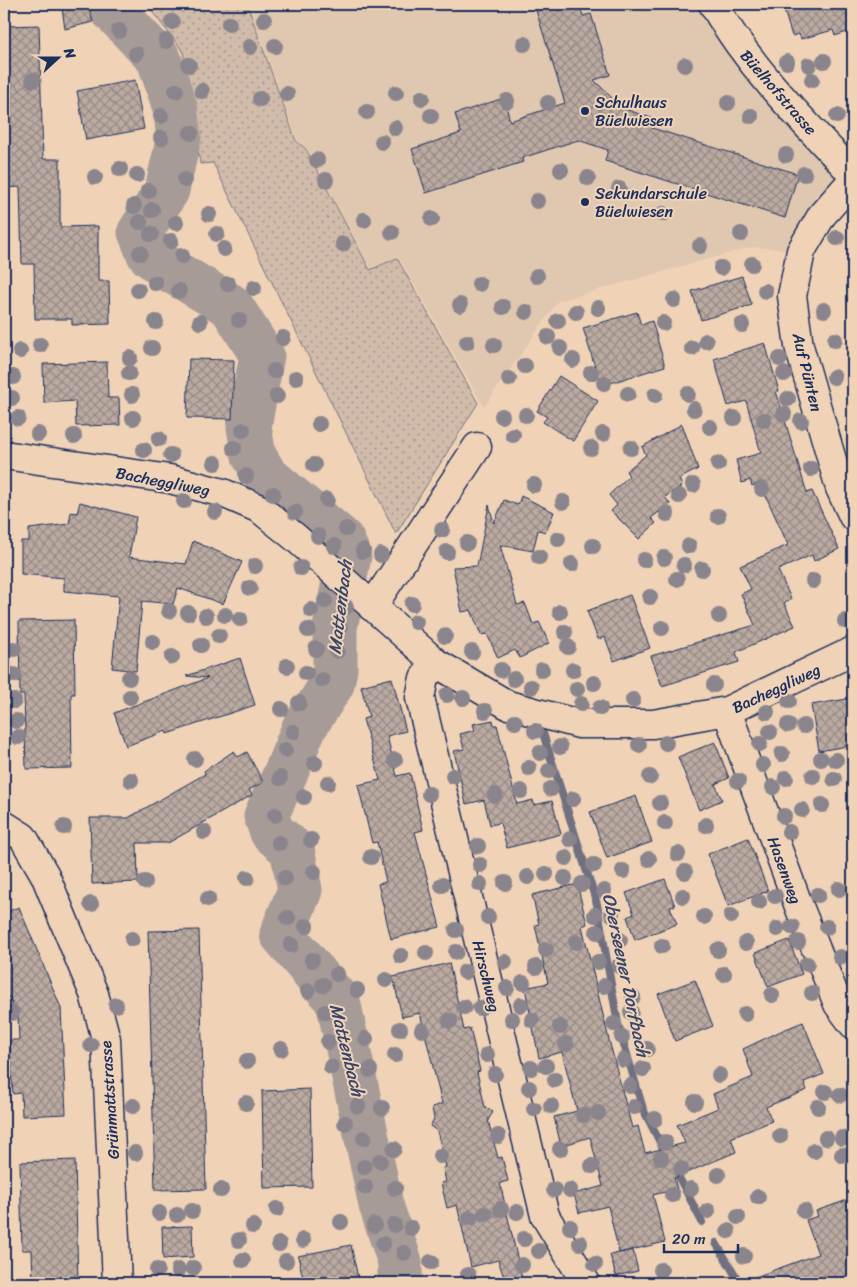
<svg xmlns="http://www.w3.org/2000/svg" width="857" height="1287" viewBox="0 0 857 1287" font-family="Sriracha,sans-serif">
<defs>
<pattern id="green-dots" width="8" height="8" patternUnits="userSpaceOnUse" patternTransform="scale(1.25)"><rect width="8" height="8" fill="#d1bbaa"/><path d="M2 2h.1M6 6h.1" fill="none" stroke="#a9988e" stroke-width="1.8" stroke-linecap="round"/></pattern>
<pattern id="building-cross-hatch" width="8" height="8" patternUnits="userSpaceOnUse" patternTransform="scale(1.25)"><rect width="8" height="8" fill="#bbaaa1"/><path d="M0 0l8 8M0 8l8-8" fill="none" stroke="#978b86"/></pattern>
</defs>
<rect width="100%" height="100%" fill="#f0d3b7"/>
<filter id="ink" filterUnits="userSpaceOnUse"><feTurbulence type="fractalNoise" baseFrequency=".02" numOctaves="2"/><feDisplacementMap in="SourceGraphic" scale="10" xChannelSelector="R" yChannelSelector="G"/><feConvolveMatrix kernelMatrix="1 2 1 2 8 2 1 2 1" color-interpolation-filters="sRGB"/></filter>
<g filter="url(#ink)">
<path fill="#e0c7b0" d="M248,4H713L853,174L801,251L752,247L558,301L484,407L399,258L371,270L308,149L298,142Z"/>
<path fill="url(#green-dots)" stroke="#767584" d="M146,4H247L296,141L306,149L370,270L397,258L478,403L396,534L213,163L200,164L183,51Z"/>
<g fill="none" stroke-linecap="round" stroke-linejoin="round">
<path stroke="#6f7081" stroke-width="8" d="M541,727L597,904L618,1024L643,1109L667,1156
M674,1168L702,1222
M716,1243L740,1283"/>
<path stroke="#a79b98" stroke-width="45" d="M107,4L159,59L175,108L179,137L167,190L140,232L149,254L165,267L231,306L262,355L249,427L254,456L266,476L342,540L349,556L335,628V669L332,684L304,728L287,770L266,816L272,832L292,849L300,890L282,934L338,1001L381,1205L400,1262V1283"/>
</g>
<path fill="url(#building-cross-hatch)" stroke="#1b2f5e" d="M78,4H88L93,22L65,29L62,8Z
M534,4H579L583,16L591,14L610,75L594,80L622,108L654,119L652,128L798,174L785,218L605,161L608,150L578,140L522,158L523,162L426,193L412,149L461,133L455,114L504,98L510,121L565,103Z
M782,4H853V30L835,36L833,30L801,39L799,34L792,36Z
M39,25L43,159H60V227L98,226V281H109L110,324L72,325V319H35L34,264H22L20,187L5,188L4,26Z
M135,80L144,129L86,140L77,91Z
M742,276L752,305L701,320L692,291Z
M637,312L641,325L652,321L665,366L601,386L583,328Z
M765,343L779,391H776L807,493L812,491L839,549L814,561L812,555L778,570L791,599L784,603L795,626L736,652L739,662L662,686L651,656L755,625L741,594L751,589L740,566L788,545L760,483L752,486L750,480L742,483L736,460L761,453L746,401L728,406L714,359Z
M189,359L234,360L232,419L187,418Z
M107,362L108,398H119L120,425L76,426L75,401L44,403L43,364Z
M559,376L598,401L573,441L543,422L547,417L537,411Z
M682,424L698,469L679,479L682,486L665,497L670,504L651,518L656,523L639,539L611,511L617,505L609,495L629,476L626,471L646,455L642,447Z
M521,496L554,512L546,532L538,530L533,551L500,545L517,605L525,603L533,624L539,622L549,643L520,658L515,650L498,658L487,634L481,635L471,610L462,612L453,567L477,566L489,505L494,523L504,500L518,505Z
M80,502L136,517L129,557L186,564L193,541L242,562L223,604L178,588L173,604L142,601L136,671L112,668L119,596L64,591V578L21,574V541H29V529L69,524L71,512L77,513Z
M630,595L650,648L614,661L605,637L598,639L587,611Z
M74,620L75,694H71L72,768L26,769L24,695H20L19,621Z
M240,658L255,705L167,734L166,731L126,746L114,713L208,678L186,676Z
M392,678L406,731L387,736L397,776L410,773L423,830L415,832L440,927L391,939L378,884L386,882L377,842L372,843L358,785L380,780L363,719L369,717L361,686Z
M853,698V745L819,751L811,705Z
M493,720L494,725H497L517,804L533,800L534,805L552,801L561,834L507,848L500,823L490,825L484,800L466,804L454,751L464,749L460,734L475,730L473,724Z
M715,742L729,778L715,784L722,800L699,810L678,757Z
M234,751L238,757L247,752L263,782L249,790L252,795L168,843H137L138,882L92,884L90,818H128L205,774L204,771Z
M636,796L652,842L607,858L590,812Z
M748,838L768,891L728,906L708,854Z
M665,879L675,906L670,907L677,924L635,940L627,917L634,914L626,893Z
M577,884L587,924L582,926L609,1040L632,1128L638,1126L645,1153L685,1143L677,1125L718,1108L713,1094L753,1077L743,1049L783,1030L803,1022L824,1074L804,1082L807,1090L766,1107L772,1121L731,1138L736,1152L674,1178L677,1189L653,1195L665,1242L619,1253L608,1206L579,1213L574,1194L603,1186L590,1137L561,1146L554,1117L577,1111L562,1052L539,1058L525,988L548,983L535,925L539,924L532,895Z
M19,907L61,1008L66,1114L22,1116L21,1093L13,1094L9,1040H19L18,1016L8,996L4,997V913Z
M199,930L206,1189L155,1190L148,931Z
M789,940L802,974L768,987L755,953Z
M449,963L464,1030L470,1028L480,1071L477,1072L485,1107L493,1112L488,1120L498,1158L502,1157L508,1181L500,1183L523,1283H506L498,1260L471,1267L457,1205L447,1208L441,1183L446,1182L443,1168L446,1167L437,1131L430,1126L434,1119L432,1107L442,1104L420,1013L402,1017L393,977Z
M695,980L713,1026L675,1041L658,994Z
M310,1089L312,1187L264,1188L262,1091Z
M75,1160L78,1283H33L32,1250H22L20,1162Z
M853,1198V1283H745L744,1281L818,1254L806,1220L818,1216L816,1211Z
M192,1226L193,1257L163,1259L162,1227Z
M351,1245L359,1283H304L298,1256Z
M633,1250L638,1271L616,1276L610,1255Z"/>
<g fill="none" stroke-linecap="round" stroke-linejoin="round">
<g stroke="#1b2f5e" stroke-width="31">
<path id="minor" d="M713,4C750,68 802,120 853,174
M853,180L822,215L801,251L792,296L799,346L840,488L853,516
M4,455L170,479L223,493L260,509L296,538L436,663L508,705L579,724H653L727,711L853,651
M372,607L477,447
M436,663L424,678L420,698L545,1216L586,1283
M727,711L798,904L838,1004L853,1024
M4,825L23,837L45,875L94,994L106,1039L117,1283"/>
</g>
<use href="#minor" stroke="#f0d3b7" stroke-width="28"/>
</g>
<g fill="#8a848c">
<circle cx="264" cy="20" r="8"/>
<circle cx="172" cy="22" r="8"/>
<circle cx="229" cy="24" r="8"/>
<circle cx="119" cy="31" r="8"/>
<circle cx="166" cy="41" r="8"/>
<circle cx="524" cy="44" r="8"/>
<circle cx="275" cy="46" r="8"/>
<circle cx="250" cy="47" r="8"/>
<circle cx="136" cy="54" r="8"/>
<circle cx="824" cy="61" r="8"/>
<circle cx="787" cy="62" r="8"/>
<circle cx="189" cy="65" r="8"/>
<circle cx="685" cy="65" r="8"/>
<circle cx="809" cy="65" r="8"/>
<circle cx="33" cy="80" r="8"/>
<circle cx="812" cy="80" r="8"/>
<circle cx="176" cy="91" r="8"/>
<circle cx="202" cy="91" r="8"/>
<circle cx="396" cy="93" r="8"/>
<circle cx="287" cy="94" r="8"/>
<circle cx="422" cy="98" r="8"/>
<circle cx="260" cy="99" r="8"/>
<circle cx="507" cy="101" r="8"/>
<circle cx="548" cy="103" r="8"/>
<circle cx="728" cy="103" r="8"/>
<circle cx="367" cy="112" r="8"/>
<circle cx="161" cy="116" r="8"/>
<circle cx="431" cy="116" r="8"/>
<circle cx="751" cy="116" r="8"/>
<circle cx="837" cy="116" r="8"/>
<circle cx="395" cy="128" r="8"/>
<circle cx="191" cy="133" r="8"/>
<circle cx="161" cy="138" r="8"/>
<circle cx="382" cy="142" r="8"/>
<circle cx="786" cy="155" r="8"/>
<circle cx="317" cy="160" r="8"/>
<circle cx="120" cy="169" r="8"/>
<circle cx="561" cy="170" r="8"/>
<circle cx="804" cy="174" r="8"/>
<circle cx="137" cy="175" r="8"/>
<circle cx="95" cy="177" r="8"/>
<circle cx="588" cy="178" r="8"/>
<circle cx="185" cy="180" r="8"/>
<circle cx="326" cy="180" r="8"/>
<circle cx="619" cy="189" r="8"/>
<circle cx="148" cy="191" r="8"/>
<circle cx="537" cy="201" r="8"/>
<circle cx="134" cy="206" r="8"/>
<circle cx="152" cy="210" r="8"/>
<circle cx="209" cy="214" r="8"/>
<circle cx="663" cy="214" r="8"/>
<circle cx="432" cy="219" r="8"/>
<circle cx="364" cy="220" r="8"/>
<circle cx="140" cy="222" r="8"/>
<circle cx="176" cy="223" r="8"/>
<circle cx="392" cy="232" r="8"/>
<circle cx="151" cy="234" r="8"/>
<circle cx="217" cy="234" r="8"/>
<circle cx="741" cy="234" r="8"/>
<circle cx="837" cy="238" r="8"/>
<circle cx="171" cy="241" r="8"/>
<circle cx="343" cy="244" r="8"/>
<circle cx="700" cy="246" r="8"/>
<circle cx="224" cy="249" r="8"/>
<circle cx="140" cy="253" r="8"/>
<circle cx="182" cy="256" r="8"/>
<circle cx="752" cy="264" r="8"/>
<circle cx="721" cy="268" r="8"/>
<circle cx="537" cy="276" r="8"/>
<circle cx="155" cy="283" r="8"/>
<circle cx="228" cy="284" r="8"/>
<circle cx="479" cy="284" r="8"/>
<circle cx="254" cy="288" r="8"/>
<circle cx="138" cy="290" r="8"/>
<circle cx="179" cy="291" r="8"/>
<circle cx="765" cy="291" r="8"/>
<circle cx="674" cy="300" r="8"/>
<circle cx="460" cy="305" r="8"/>
<circle cx="503" cy="307" r="8"/>
<circle cx="598" cy="308" r="8"/>
<circle cx="824" cy="310" r="8"/>
<circle cx="526" cy="312" r="8"/>
<circle cx="576" cy="312" r="8"/>
<circle cx="239" cy="320" r="8"/>
<circle cx="558" cy="321" r="8"/>
<circle cx="156" cy="322" r="8"/>
<circle cx="200" cy="322" r="8"/>
<circle cx="663" cy="323" r="8"/>
<circle cx="742" cy="325" r="8"/>
<circle cx="548" cy="337" r="8"/>
<circle cx="283" cy="338" r="8"/>
<circle cx="835" cy="340" r="8"/>
<circle cx="706" cy="341" r="8"/>
<circle cx="467" cy="342" r="8"/>
<circle cx="40" cy="345" r="8"/>
<circle cx="494" cy="345" r="8"/>
<circle cx="152" cy="348" r="8"/>
<circle cx="560" cy="348" r="8"/>
<circle cx="692" cy="348" r="8"/>
<circle cx="20" cy="351" r="8"/>
<circle cx="130" cy="358" r="8"/>
<circle cx="780" cy="359" r="8"/>
<circle cx="573" cy="360" r="8"/>
<circle cx="525" cy="366" r="8"/>
<circle cx="274" cy="371" r="8"/>
<circle cx="129" cy="373" r="8"/>
<circle cx="591" cy="373" r="8"/>
<circle cx="784" cy="374" r="8"/>
<circle cx="13" cy="377" r="8"/>
<circle cx="834" cy="377" r="8"/>
<circle cx="296" cy="378" r="8"/>
<circle cx="509" cy="379" r="8"/>
<circle cx="604" cy="383" r="8"/>
<circle cx="628" cy="394" r="8"/>
<circle cx="688" cy="394" r="8"/>
<circle cx="132" cy="395" r="8"/>
<circle cx="655" cy="395" r="8"/>
<circle cx="277" cy="396" r="8"/>
<circle cx="12" cy="398" r="8"/>
<circle cx="788" cy="399" r="8"/>
<circle cx="694" cy="409" r="8"/>
<circle cx="784" cy="414" r="8"/>
<circle cx="526" cy="415" r="8"/>
<circle cx="502" cy="416" r="8"/>
<circle cx="18" cy="418" r="8"/>
<circle cx="133" cy="418" r="8"/>
<circle cx="734" cy="418" r="8"/>
<circle cx="764" cy="420" r="8"/>
<circle cx="801" cy="421" r="8"/>
<circle cx="319" cy="424" r="8"/>
<circle cx="710" cy="427" r="8"/>
<circle cx="243" cy="430" r="8"/>
<circle cx="38" cy="434" r="8"/>
<circle cx="603" cy="434" r="8"/>
<circle cx="513" cy="435" r="8"/>
<circle cx="74" cy="436" r="8"/>
<circle cx="159" cy="439" r="8"/>
<circle cx="234" cy="448" r="8"/>
<circle cx="591" cy="448" r="8"/>
<circle cx="631" cy="448" r="8"/>
<circle cx="144" cy="450" r="8"/>
<circle cx="171" cy="455" r="8"/>
<circle cx="215" cy="463" r="8"/>
<circle cx="718" cy="464" r="8"/>
<circle cx="314" cy="465" r="8"/>
<circle cx="811" cy="469" r="8"/>
<circle cx="246" cy="476" r="8"/>
<circle cx="534" cy="485" r="8"/>
<circle cx="693" cy="485" r="8"/>
<circle cx="762" cy="489" r="8"/>
<circle cx="273" cy="494" r="8"/>
<circle cx="679" cy="496" r="8"/>
<circle cx="327" cy="500" r="8"/>
<circle cx="184" cy="501" r="8"/>
<circle cx="563" cy="502" r="8"/>
<circle cx="215" cy="512" r="8"/>
<circle cx="295" cy="512" r="8"/>
<circle cx="667" cy="514" r="8"/>
<circle cx="718" cy="516" r="8"/>
<circle cx="346" cy="529" r="8"/>
<circle cx="442" cy="530" r="8"/>
<circle cx="318" cy="536" r="8"/>
<circle cx="558" cy="539" r="8"/>
<circle cx="467" cy="543" r="8"/>
<circle cx="334" cy="546" r="8"/>
<circle cx="593" cy="546" r="8"/>
<circle cx="689" cy="546" r="8"/>
<circle cx="363" cy="551" r="8"/>
<circle cx="447" cy="552" r="8"/>
<circle cx="381" cy="555" r="8"/>
<circle cx="539" cy="557" r="8"/>
<circle cx="664" cy="558" r="8"/>
<circle cx="644" cy="560" r="8"/>
<circle cx="572" cy="564" r="8"/>
<circle cx="684" cy="565" r="8"/>
<circle cx="255" cy="566" r="8"/>
<circle cx="301" cy="568" r="8"/>
<circle cx="702" cy="569" r="8"/>
<circle cx="677" cy="579" r="8"/>
<circle cx="813" cy="581" r="8"/>
<circle cx="250" cy="588" r="8"/>
<circle cx="650" cy="597" r="8"/>
<circle cx="325" cy="601" r="8"/>
<circle cx="412" cy="604" r="8"/>
<circle cx="346" cy="607" r="8"/>
<circle cx="311" cy="610" r="8"/>
<circle cx="169" cy="611" r="8"/>
<circle cx="560" cy="612" r="8"/>
<circle cx="188" cy="613" r="8"/>
<circle cx="225" cy="615" r="8"/>
<circle cx="206" cy="616" r="8"/>
<circle cx="719" cy="616" r="8"/>
<circle cx="240" cy="619" r="8"/>
<circle cx="845" cy="621" r="8"/>
<circle cx="416" cy="622" r="8"/>
<circle cx="340" cy="628" r="8"/>
<circle cx="662" cy="628" r="8"/>
<circle cx="308" cy="630" r="8"/>
<circle cx="565" cy="632" r="8"/>
<circle cx="219" cy="636" r="8"/>
<circle cx="445" cy="636" r="8"/>
<circle cx="153" cy="642" r="8"/>
<circle cx="201" cy="645" r="8"/>
<circle cx="568" cy="647" r="8"/>
<circle cx="14" cy="649" r="8"/>
<circle cx="316" cy="649" r="8"/>
<circle cx="337" cy="651" r="8"/>
<circle cx="472" cy="652" r="8"/>
<circle cx="172" cy="657" r="8"/>
<circle cx="287" cy="666" r="8"/>
<circle cx="501" cy="670" r="8"/>
<circle cx="542" cy="670" r="8"/>
<circle cx="573" cy="670" r="8"/>
<circle cx="306" cy="673" r="8"/>
<circle cx="14" cy="675" r="8"/>
<circle cx="129" cy="678" r="8"/>
<circle cx="514" cy="679" r="8"/>
<circle cx="322" cy="680" r="8"/>
<circle cx="594" cy="683" r="8"/>
<circle cx="714" cy="685" r="8"/>
<circle cx="531" cy="687" r="8"/>
<circle cx="577" cy="689" r="8"/>
<circle cx="447" cy="695" r="8"/>
<circle cx="130" cy="697" r="8"/>
<circle cx="463" cy="698" r="8"/>
<circle cx="633" cy="700" r="8"/>
<circle cx="14" cy="701" r="8"/>
<circle cx="789" cy="701" r="8"/>
<circle cx="299" cy="703" r="8"/>
<circle cx="581" cy="704" r="8"/>
<circle cx="600" cy="708" r="8"/>
<circle cx="281" cy="709" r="8"/>
<circle cx="485" cy="711" r="8"/>
<circle cx="767" cy="712" r="8"/>
<circle cx="16" cy="721" r="8"/>
<circle cx="515" cy="722" r="8"/>
<circle cx="788" cy="725" r="8"/>
<circle cx="804" cy="726" r="8"/>
<circle cx="535" cy="731" r="8"/>
<circle cx="293" cy="732" r="8"/>
<circle cx="770" cy="732" r="8"/>
<circle cx="18" cy="737" r="8"/>
<circle cx="666" cy="743" r="8"/>
<circle cx="760" cy="744" r="8"/>
<circle cx="639" cy="745" r="8"/>
<circle cx="560" cy="747" r="8"/>
<circle cx="285" cy="750" r="8"/>
<circle cx="540" cy="753" r="8"/>
<circle cx="782" cy="754" r="8"/>
<circle cx="195" cy="759" r="8"/>
<circle cx="821" cy="759" r="8"/>
<circle cx="395" cy="760" r="8"/>
<circle cx="836" cy="760" r="8"/>
<circle cx="315" cy="763" r="8"/>
<circle cx="763" cy="765" r="8"/>
<circle cx="529" cy="768" r="8"/>
<circle cx="549" cy="771" r="8"/>
<circle cx="453" cy="776" r="8"/>
<circle cx="813" cy="776" r="8"/>
<circle cx="650" cy="777" r="8"/>
<circle cx="280" cy="778" r="8"/>
<circle cx="786" cy="778" r="8"/>
<circle cx="834" cy="779" r="8"/>
<circle cx="131" cy="780" r="8"/>
<circle cx="738" cy="781" r="8"/>
<circle cx="328" cy="783" r="8"/>
<circle cx="773" cy="787" r="8"/>
<circle cx="551" cy="789" r="8"/>
<circle cx="521" cy="791" r="8"/>
<circle cx="429" cy="794" r="8"/>
<circle cx="495" cy="795" r="8"/>
<circle cx="304" cy="797" r="8"/>
<circle cx="573" cy="799" r="8"/>
<circle cx="660" cy="803" r="8"/>
<circle cx="822" cy="805" r="8"/>
<circle cx="802" cy="810" r="8"/>
<circle cx="275" cy="815" r="8"/>
<circle cx="784" cy="816" r="8"/>
<circle cx="665" cy="823" r="8"/>
<circle cx="706" cy="825" r="8"/>
<circle cx="64" cy="827" r="8"/>
<circle cx="204" cy="832" r="8"/>
<circle cx="789" cy="832" r="8"/>
<circle cx="570" cy="839" r="8"/>
<circle cx="311" cy="840" r="8"/>
<circle cx="279" cy="843" r="8"/>
<circle cx="478" cy="846" r="8"/>
<circle cx="678" cy="854" r="8"/>
<circle cx="371" cy="857" r="8"/>
<circle cx="566" cy="858" r="8"/>
<circle cx="649" cy="859" r="8"/>
<circle cx="480" cy="865" r="8"/>
<circle cx="594" cy="865" r="8"/>
<circle cx="623" cy="871" r="8"/>
<circle cx="314" cy="872" r="8"/>
<circle cx="685" cy="872" r="8"/>
<circle cx="546" cy="874" r="8"/>
<circle cx="528" cy="877" r="8"/>
<circle cx="247" cy="878" r="8"/>
<circle cx="285" cy="878" r="8"/>
<circle cx="565" cy="878" r="8"/>
<circle cx="145" cy="882" r="8"/>
<circle cx="505" cy="883" r="8"/>
<circle cx="480" cy="884" r="8"/>
<circle cx="582" cy="884" r="8"/>
<circle cx="442" cy="885" r="8"/>
<circle cx="839" cy="889" r="8"/>
<circle cx="604" cy="891" r="8"/>
<circle cx="818" cy="895" r="8"/>
<circle cx="683" cy="896" r="8"/>
<circle cx="775" cy="896" r="8"/>
<circle cx="208" cy="899" r="8"/>
<circle cx="759" cy="902" r="8"/>
<circle cx="91" cy="904" r="8"/>
<circle cx="612" cy="914" r="8"/>
<circle cx="595" cy="915" r="8"/>
<circle cx="731" cy="916" r="8"/>
<circle cx="488" cy="917" r="8"/>
<circle cx="704" cy="917" r="8"/>
<circle cx="288" cy="918" r="8"/>
<circle cx="306" cy="926" r="8"/>
<circle cx="792" cy="927" r="8"/>
<circle cx="827" cy="927" r="8"/>
<circle cx="777" cy="929" r="8"/>
<circle cx="456" cy="930" r="8"/>
<circle cx="597" cy="932" r="8"/>
<circle cx="132" cy="939" r="8"/>
<circle cx="620" cy="940" r="8"/>
<circle cx="576" cy="942" r="8"/>
<circle cx="798" cy="942" r="8"/>
<circle cx="746" cy="943" r="8"/>
<circle cx="291" cy="945" r="8"/>
<circle cx="662" cy="946" r="8"/>
<circle cx="546" cy="950" r="8"/>
<circle cx="718" cy="950" r="8"/>
<circle cx="456" cy="952" r="8"/>
<circle cx="426" cy="953" r="8"/>
<circle cx="401" cy="956" r="8"/>
<circle cx="840" cy="957" r="8"/>
<circle cx="312" cy="960" r="8"/>
<circle cx="505" cy="962" r="8"/>
<circle cx="598" cy="962" r="8"/>
<circle cx="807" cy="964" r="8"/>
<circle cx="619" cy="966" r="8"/>
<circle cx="536" cy="967" r="8"/>
<circle cx="465" cy="972" r="8"/>
<circle cx="337" cy="974" r="8"/>
<circle cx="724" cy="974" r="8"/>
<circle cx="386" cy="980" r="8"/>
<circle cx="523" cy="983" r="8"/>
<circle cx="323" cy="985" r="8"/>
<circle cx="604" cy="986" r="8"/>
<circle cx="507" cy="988" r="8"/>
<circle cx="357" cy="990" r="8"/>
<circle cx="308" cy="991" r="8"/>
<circle cx="812" cy="993" r="8"/>
<circle cx="772" cy="995" r="8"/>
<circle cx="633" cy="997" r="8"/>
<circle cx="116" cy="1005" r="8"/>
<circle cx="521" cy="1005" r="8"/>
<circle cx="464" cy="1007" r="8"/>
<circle cx="480" cy="1008" r="8"/>
<circle cx="326" cy="1012" r="8"/>
<circle cx="631" cy="1012" r="8"/>
<circle cx="12" cy="1013" r="8"/>
<circle cx="745" cy="1014" r="8"/>
<circle cx="512" cy="1019" r="8"/>
<circle cx="532" cy="1020" r="8"/>
<circle cx="450" cy="1021" r="8"/>
<circle cx="614" cy="1024" r="8"/>
<circle cx="560" cy="1027" r="8"/>
<circle cx="400" cy="1029" r="8"/>
<circle cx="422" cy="1030" r="8"/>
<circle cx="622" cy="1037" r="8"/>
<circle cx="366" cy="1039" r="8"/>
<circle cx="328" cy="1042" r="8"/>
<circle cx="566" cy="1044" r="8"/>
<circle cx="91" cy="1045" r="8"/>
<circle cx="281" cy="1049" r="8"/>
<circle cx="647" cy="1049" r="8"/>
<circle cx="395" cy="1055" r="8"/>
<circle cx="487" cy="1055" r="8"/>
<circle cx="624" cy="1060" r="8"/>
<circle cx="247" cy="1061" r="8"/>
<circle cx="546" cy="1066" r="8"/>
<circle cx="331" cy="1067" r="8"/>
<circle cx="531" cy="1068" r="8"/>
<circle cx="643" cy="1069" r="8"/>
<circle cx="370" cy="1070" r="8"/>
<circle cx="495" cy="1074" r="8"/>
<circle cx="719" cy="1075" r="8"/>
<circle cx="555" cy="1080" r="8"/>
<circle cx="630" cy="1086" r="8"/>
<circle cx="529" cy="1088" r="8"/>
<circle cx="825" cy="1092" r="8"/>
<circle cx="840" cy="1095" r="8"/>
<circle cx="695" cy="1102" r="8"/>
<circle cx="246" cy="1103" r="8"/>
<circle cx="133" cy="1106" r="8"/>
<circle cx="358" cy="1106" r="8"/>
<circle cx="551" cy="1106" r="8"/>
<circle cx="634" cy="1107" r="8"/>
<circle cx="818" cy="1107" r="8"/>
<circle cx="382" cy="1108" r="8"/>
<circle cx="534" cy="1109" r="8"/>
<circle cx="598" cy="1113" r="8"/>
<circle cx="583" cy="1115" r="8"/>
<circle cx="655" cy="1119" r="8"/>
<circle cx="345" cy="1123" r="8"/>
<circle cx="498" cy="1136" r="8"/>
<circle cx="780" cy="1136" r="8"/>
<circle cx="364" cy="1138" r="8"/>
<circle cx="826" cy="1138" r="8"/>
<circle cx="842" cy="1138" r="8"/>
<circle cx="665" cy="1142" r="8"/>
<circle cx="394" cy="1149" r="8"/>
<circle cx="560" cy="1149" r="8"/>
<circle cx="814" cy="1151" r="8"/>
<circle cx="135" cy="1153" r="8"/>
<circle cx="842" cy="1155" r="8"/>
<circle cx="440" cy="1156" r="8"/>
<circle cx="661" cy="1158" r="8"/>
<circle cx="380" cy="1161" r="8"/>
<circle cx="592" cy="1166" r="8"/>
<circle cx="364" cy="1167" r="8"/>
<circle cx="681" cy="1169" r="8"/>
<circle cx="718" cy="1175" r="8"/>
<circle cx="365" cy="1187" r="8"/>
<circle cx="395" cy="1188" r="8"/>
<circle cx="691" cy="1189" r="8"/>
<circle cx="221" cy="1190" r="8"/>
<circle cx="554" cy="1190" r="8"/>
<circle cx="570" cy="1190" r="8"/>
<circle cx="672" cy="1195" r="8"/>
<circle cx="758" cy="1197" r="8"/>
<circle cx="277" cy="1209" r="8"/>
<circle cx="501" cy="1209" r="8"/>
<circle cx="192" cy="1211" r="8"/>
<circle cx="708" cy="1211" r="8"/>
<circle cx="804" cy="1211" r="8"/>
<circle cx="517" cy="1212" r="8"/>
<circle cx="159" cy="1213" r="8"/>
<circle cx="485" cy="1214" r="8"/>
<circle cx="177" cy="1215" r="8"/>
<circle cx="738" cy="1217" r="8"/>
<circle cx="470" cy="1218" r="8"/>
<circle cx="341" cy="1222" r="8"/>
<circle cx="374" cy="1225" r="8"/>
<circle cx="394" cy="1225" r="8"/>
<circle cx="253" cy="1226" r="8"/>
<circle cx="570" cy="1227" r="8"/>
<circle cx="411" cy="1228" r="8"/>
<circle cx="728" cy="1231" r="8"/>
<circle cx="524" cy="1239" r="8"/>
<circle cx="239" cy="1240" r="8"/>
<circle cx="303" cy="1240" r="8"/>
<circle cx="580" cy="1243" r="8"/>
<circle cx="279" cy="1244" r="8"/>
<circle cx="383" cy="1244" r="8"/>
<circle cx="539" cy="1251" r="8"/>
<circle cx="404" cy="1253" r="8"/>
<circle cx="744" cy="1256" r="8"/>
<circle cx="243" cy="1260" r="8"/>
<circle cx="286" cy="1261" r="8"/>
<circle cx="431" cy="1262" r="8"/>
<circle cx="595" cy="1264" r="8"/>
<circle cx="522" cy="1265" r="8"/>
<circle cx="193" cy="1268" r="8"/>
<circle cx="157" cy="1270" r="8"/>
<circle cx="178" cy="1270" r="8"/>
<circle cx="661" cy="1270" r="8"/>
<circle cx="468" cy="1275" r="8"/>
</g>
</g>
<g fill="#1b2f5e" stroke="#f0d3b7" stroke-width="2">
<circle cx="585" cy="111" r="5"/>
<circle cx="585" cy="202" r="5"/>
</g>
<g text-anchor="middle" stroke-width="4" stroke-linejoin="round" paint-order="stroke">
<g font-size="16" fill="#1b2f5e" stroke="#f0d3b7">
<text transform="translate(779 92) rotate(49)" y="6">Büelhofstrasse</text>
<text transform="translate(808 372) rotate(76)" y="6">Auf Pünten</text>
<text transform="translate(163 481) rotate(11)" y="6">Bacheggliweg</text>
<text transform="translate(776 688) rotate(-25)" y="6">Bacheggliweg</text>
<text transform="translate(785 870) rotate(70)" y="6">Hasenweg</text>
<text transform="translate(487 976) rotate(76)" y="6">Hirschweg</text>
<text transform="translate(109 1100) rotate(-94)" y="6">Grünmattstrasse</text>
</g>
<g font-size="16" fill="#1b2f5e" stroke="#f0d3b7" text-anchor="start">
<text x="595" y="108">Schulhaus<tspan x="595" dy="18">Büelwiesen</tspan></text>
<text x="595" y="199">Sekundarschule<tspan x="595" dy="18">Büelwiesen</tspan></text>
</g>
<g font-size="18" font-style="italic" fill="#37456a" stroke="#f0d3b7">
<text transform="translate(340 607) rotate(-83)" y="6">Mattenbach</text>
<text transform="translate(626 975) rotate(78)" y="6">Oberseener Dorfbach</text>
<text transform="translate(347 1050) rotate(76)" y="6">Mattenbach</text>
</g>
</g>
<rect width="857" height="1287" fill="none" stroke="#f0d3b7" stroke-width="20"/>
<rect x="10" y="10" width="837" height="1267" fill="none" stroke="#1b2f5e" stroke-width="2" filter="url(#ink)"/>
<g transform="translate(58 58) rotate(69)" stroke="#f0d3b7" stroke-width="4" paint-order="stroke">
<path d="M0-4L9 19L0 12L-9 19Z" fill="#1b2f5e"/>
<text y="-8" font-size="14" font-weight="bold" text-anchor="middle" fill="#1b2f5e">N</text>
</g>
<path d="M664 1244v8h74v-8" fill="none" stroke="#1b2f5e" stroke-width="2.5"/>
<text x="672" y="1244" font-size="15" fill="#1b2f5e" stroke="#f0d3b7" stroke-width="4" paint-order="stroke">20 m</text>
</svg>
